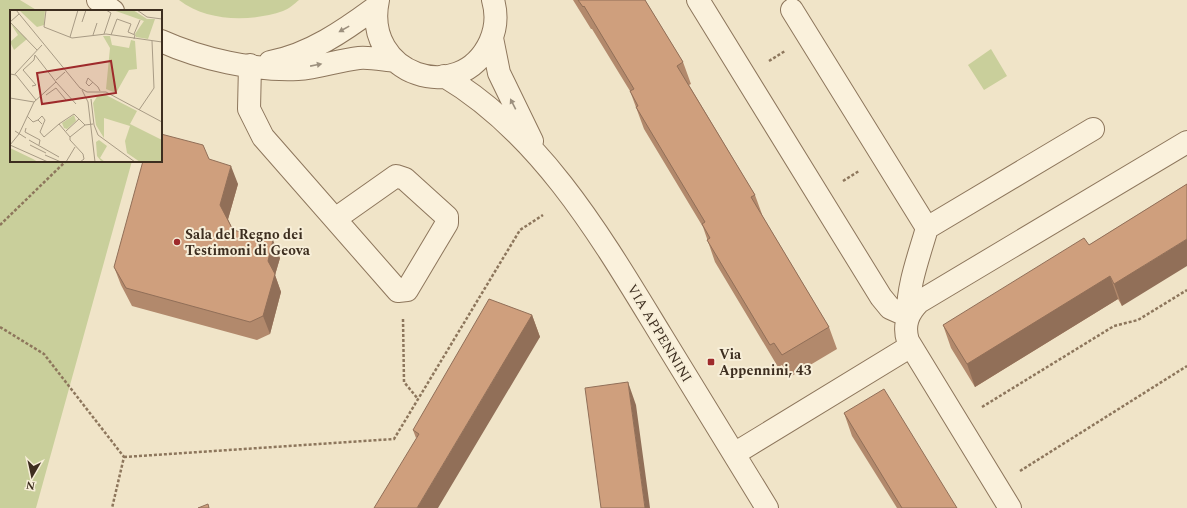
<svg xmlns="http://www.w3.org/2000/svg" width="1187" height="508" viewBox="0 0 1187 508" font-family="Spectral,serif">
<rect width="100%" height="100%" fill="#f0e4c8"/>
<path fill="#c9cf9b" d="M0,0H20L38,11H11V161H132L36,508H0Z
M179,0H299C294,4 289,9 283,11C251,22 207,22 179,0Z
M991,49L1007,76L984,90L968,65Z"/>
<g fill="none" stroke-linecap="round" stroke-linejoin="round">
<g stroke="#8d765c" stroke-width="24">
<path id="minor" d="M98,0L113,11
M378,0C362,75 460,107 490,42C496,29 497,14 493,0
M698,0L881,297L890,308L908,316C907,287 919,256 927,228
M792,10L927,228L1093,129
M492,38L499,73L532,141
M161,41C201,59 254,71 298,69C318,68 339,60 359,58C370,57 384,60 395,61
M270,62C309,55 345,30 376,7
M250,65L249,109L263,137L398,291L407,290L447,223V217L405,179L396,176L335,219
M444,76C542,134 603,240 661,335C696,393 732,450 767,508
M734,454L911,346
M1010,508L908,341C903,325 908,313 919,302L1187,142"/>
</g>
<path stroke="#8d765c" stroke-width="2.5" stroke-dasharray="3 2" stroke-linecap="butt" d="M769,61L785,51
M843,181L859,171
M0,225L66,161
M403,319L404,382L418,399
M0,327L44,354L124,457L112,508
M982,407L1114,326L1138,320L1187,290
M124,457L394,439L520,230L543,215
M1020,471L1187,366"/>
<use href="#minor" stroke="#faf1dc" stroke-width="22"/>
</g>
<path fill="#b2896c" d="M573,0H645L683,62L691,84L689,85L755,195L763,217L829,327L837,349L790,377L782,365L778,367L715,262L703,227L644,129L630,91L592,29H591Z
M209,159L238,184L228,219L233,230L280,258L275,275L281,292L270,334L257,340L132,306L121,285L114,267Z
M1187,184L1122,306L1118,299L975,387L951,348L943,325L1089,245Z
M532,315L540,337L416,438L413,430Z
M844,413L957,508H897L852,436Z"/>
<path fill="#916f58" d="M231,166L238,184L227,223L220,205Z
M1187,239V266L1122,306L1114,284Z
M273,240L280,258L275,275L281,292L270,334L263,316L268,261Z
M1110,276L1118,299L975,387L967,364Z
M532,315L540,337L438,508H417Z
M628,382L636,405L650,508H645Z"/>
<path fill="#cf9f7d" stroke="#916f58" d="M578,0H645L683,62L677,66L755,195L751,197L829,327L782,355L774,343L770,345L707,240L710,238L702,224L705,222L636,107L638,106L630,91L634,89L584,6L583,7Z
M161,134L203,145L209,159L231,166L220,205L233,230L273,240L268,261L275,274L263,316L250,322L126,288L114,267L143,161H161Z
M1187,184V239L1114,284L1110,276L967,364L943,325L1084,238L1089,245Z
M489,299L532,315L417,508H374L419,434L413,430Z
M628,382L645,508H601L585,388Z
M884,389L957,508H902L844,413Z
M208,504L209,508H198Z"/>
<defs><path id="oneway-solid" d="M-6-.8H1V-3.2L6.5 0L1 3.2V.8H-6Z"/></defs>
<g fill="#9c907e">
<use href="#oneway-solid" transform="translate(344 29) rotate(151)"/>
<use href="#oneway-solid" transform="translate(316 65) rotate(-11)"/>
<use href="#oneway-solid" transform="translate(513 104) rotate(-117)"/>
</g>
<g fill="#9e2a2b" stroke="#f7eed8" stroke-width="1.5">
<circle cx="177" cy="242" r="4"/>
<rect x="707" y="358" width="8" height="8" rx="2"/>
</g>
<g text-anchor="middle" stroke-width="4" stroke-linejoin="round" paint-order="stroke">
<g font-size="14" font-weight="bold" fill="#3d2e20" stroke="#f7eed8" text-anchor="start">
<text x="185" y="239">Sala del Regno dei<tspan x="185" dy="16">Testimoni di Geova</tspan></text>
<text x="719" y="359">Via<tspan x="719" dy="16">Appennini, 43</tspan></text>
</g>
<g font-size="14" fill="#3d2e20" stroke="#f7eed8">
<text transform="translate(660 333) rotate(59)" y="5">VIA APPENNINI</text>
</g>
</g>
<g transform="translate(10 10)">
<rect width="152" height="152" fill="#f0e4c8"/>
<path d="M35,0L34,15L27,17L10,1ZM103,0H123L137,9H145L138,29L126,27L125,24L134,11ZM1,14L17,29L4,40L0,32L8,25ZM93,26H100L102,35L119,38L121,30L125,31L127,59L119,60L106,83L96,79L100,38ZM94,84L127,101L120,114L152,130V152H130L117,143L115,131L120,116L94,108V128L86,115L83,93L88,85ZM64,105L66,111L57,119L54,118L52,113ZM89,130L97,136L90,148L95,152L91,151L87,146L86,132ZM0,138L23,149L28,152H0Z" fill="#c9cf9b"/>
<path fill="none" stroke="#a89b85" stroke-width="1" d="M6,0L70,78L77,82H96L152,112M127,0L137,7L152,9M0,12L27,40M0,12L9,4M72,12L76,0M34,17L62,28L96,24L152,32M34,17L36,0M94,24L101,3L96,0M124,24L130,10M83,25L87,13M101,25L107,9L121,14L118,22L125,25L124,29M60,27L68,0M0,64L6,65L26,90M5,64L32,35M46,70L55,62M46,72L66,94M83,72L79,76L76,73L78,68L88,77L90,81M22,76L26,75L13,60L24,50L25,45M72,80L78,92L85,152M36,85L46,78L56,90M0,88L24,92M81,89L84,115L88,125L125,152M129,100L144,78L142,31M17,106L23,112L28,110M32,114L28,110L32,106L35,110L30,122L34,127L49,114M75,115L64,104L49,114L60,127L75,115L83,114M16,118L15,122L30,130L29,135M5,121L16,128M56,121L69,109M60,127V130L73,144L74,149L70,152M19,130L49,147M0,135L9,124L24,92L46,72L25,45M0,135L38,152M20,135L36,143M35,145L51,152M56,152L65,137"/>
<path fill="#9e2a2b" fill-opacity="0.15" stroke="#9e2a2b" stroke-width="2" d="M101,51L106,83L32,94L27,63Z"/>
<rect width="152" height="152" fill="none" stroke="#3d2e20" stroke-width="2"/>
</g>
<g transform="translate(32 476) rotate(189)" stroke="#f7eed8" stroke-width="3" paint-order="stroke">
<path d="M0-3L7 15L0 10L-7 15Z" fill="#3d2e20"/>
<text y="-6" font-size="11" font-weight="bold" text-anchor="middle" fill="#3d2e20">N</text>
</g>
</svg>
